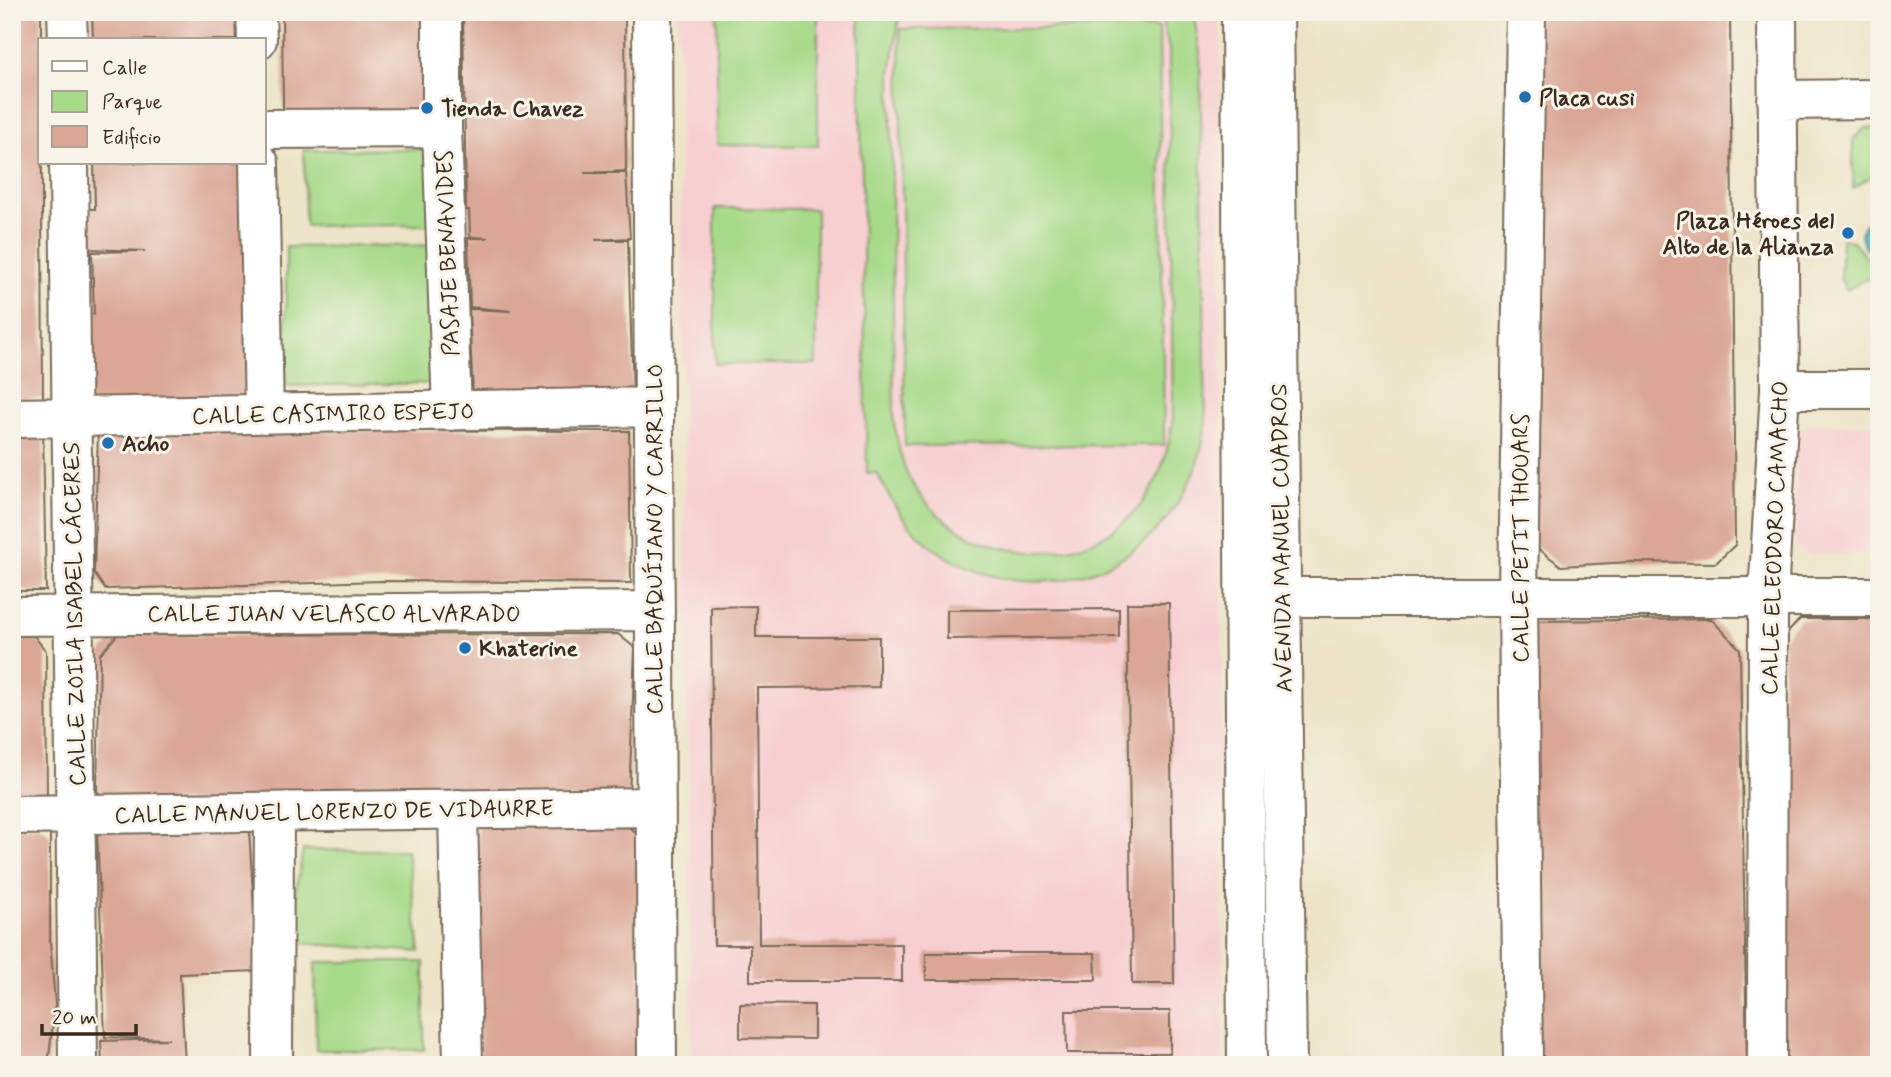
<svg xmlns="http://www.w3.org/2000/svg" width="1891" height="1077" viewBox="0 0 1891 1077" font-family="Mynerve,sans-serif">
<rect width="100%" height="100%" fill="#f7f3e8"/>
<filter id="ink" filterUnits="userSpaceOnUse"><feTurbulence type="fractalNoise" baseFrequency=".0143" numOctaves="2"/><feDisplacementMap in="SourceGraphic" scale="14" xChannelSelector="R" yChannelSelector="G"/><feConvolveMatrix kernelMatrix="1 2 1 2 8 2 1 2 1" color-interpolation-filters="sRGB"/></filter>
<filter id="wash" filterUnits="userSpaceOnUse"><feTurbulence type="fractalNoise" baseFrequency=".00686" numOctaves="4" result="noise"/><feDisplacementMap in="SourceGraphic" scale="28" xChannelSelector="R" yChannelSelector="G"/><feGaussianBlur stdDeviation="1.57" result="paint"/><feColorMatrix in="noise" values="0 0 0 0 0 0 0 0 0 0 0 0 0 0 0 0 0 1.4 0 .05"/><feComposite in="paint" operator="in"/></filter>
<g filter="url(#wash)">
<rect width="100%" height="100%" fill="#ede4c7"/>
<path fill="#f7cfd1" d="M678,12H1220L1223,1065H692Z
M1808,424H1879V554H1807L1795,546L1797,436Z"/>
<path fill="#a7da89" stroke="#718254" stroke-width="2" d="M717,12H818V146L717,145Z
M859,12H900L891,71L894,422C898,445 902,469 915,488C966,564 1088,578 1145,499C1162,475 1169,448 1173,419L1169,49L1160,12H1193L1200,52L1206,423C1190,557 1048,627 935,549C908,530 891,502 877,473H867Z
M1159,27L1164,445L905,446L900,29Z
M1865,128H1879V172L1853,188V139Z
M431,149L432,225L305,226L304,150Z
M715,208L816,209V364H715Z
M1842,239L1853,241L1866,257L1879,260V271L1847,290L1840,278Z
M441,245L444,383L286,386V247Z
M303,850H407L420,952L287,942Z
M315,962H424V1050H316Z"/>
<path fill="#50bbcc" stroke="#467275" stroke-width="2" d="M1874,219L1879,220V253L1865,248L1860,233L1865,224Z"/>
<g id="blocks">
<path fill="#daa695" d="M12,12H41L43,398L12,399Z
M92,12H246V40H93Z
M282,12H437L438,109L292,116L283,108Z
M463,12H625L626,171L584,173H626L630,238L595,240H628L633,391L473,397L469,309L511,311L470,307L468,238H488L470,237L469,210H466Z
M1536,12H1730L1735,545L1716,563L1630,562L1561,566L1531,543Z
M94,163H251L257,407L88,405L89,314H94L92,252L145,251L88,249L89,209H95Z
M43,430L46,591H12V431Z
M98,430L629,431L631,583L382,581L105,589L94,573Z
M1127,603H1169L1174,984H1132Z
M756,606V637H879V687L757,688L759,944H902V981H750V945H714L711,607Z
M1119,609V637L947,639V610Z
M1711,619L1740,649L1747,1065H1533L1532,621Z
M1800,619H1879V1065H1782L1783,638Z
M618,634L635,648L629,797L107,802L97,791L100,654L117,635Z
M12,636H34L46,651L47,801L12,802Z
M478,826H628L637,834L642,1065H480Z
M12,827H40L50,835V940L55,1004L48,1065H12Z
M97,828L249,830L258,971L180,974L185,1065H102L101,1041L169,1039L105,1037Z
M926,953H1095L1096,980H926Z
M740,1004L814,1005V1039L740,1038Z
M1066,1011H1170V1053H1067Z"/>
</g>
</g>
<g filter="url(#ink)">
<use href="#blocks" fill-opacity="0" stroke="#796b59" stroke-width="2"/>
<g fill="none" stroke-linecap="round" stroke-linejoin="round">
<g stroke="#796b59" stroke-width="42">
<path id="minor" d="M67,12L68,40
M256,12L257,40
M442,12V128L452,411
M652,12L657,1065
M1241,12L1247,1065
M1274,12L1287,1065
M1777,100L1879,99
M264,129L442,128
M69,163L78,1065
M259,163L264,414
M1780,389H1879
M12,418L654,407
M1258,597H1879
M12,616L655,611
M458,809L463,1065
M12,815L656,807
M273,1065L274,812
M1523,1065L1518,598L1526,12
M1767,1065L1768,597L1780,389L1777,12"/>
</g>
<use href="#minor" stroke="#fff" stroke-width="38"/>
</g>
</g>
<g fill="#1f6fb2" stroke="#f7f3e8" stroke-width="2.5">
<circle cx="1525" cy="97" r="7"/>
<circle cx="427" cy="108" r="7"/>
<circle cx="1848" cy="233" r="7"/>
<circle cx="108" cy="443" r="7"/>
<circle cx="465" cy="648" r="7"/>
</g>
<g text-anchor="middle" stroke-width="6" stroke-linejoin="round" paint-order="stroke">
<g font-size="23" font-weight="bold" fill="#3b2a1e" stroke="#f7f3e8" text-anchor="start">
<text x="1539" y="105">Placa cusi</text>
<text x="441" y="116">Tienda Chavez</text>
<text x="1834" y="228" text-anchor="end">Plaza Héroes del<tspan x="1834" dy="26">Alto de la Alianza</tspan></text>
<text x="122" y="451">Acho</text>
<text x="479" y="656">Khaterine</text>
</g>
<g font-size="23" fill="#3b2a1e" stroke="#f7f3e8">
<text transform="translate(447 253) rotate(-92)" y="8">PASAJE BENAVIDES</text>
<text transform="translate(333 413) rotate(-1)" y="8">CALLE CASIMIRO ESPEJO</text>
<text transform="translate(1281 538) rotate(-91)" y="8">AVENIDA MANUEL CUADROS</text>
<text transform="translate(1520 538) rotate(-90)" y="8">CALLE PETIT THOUARS</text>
<text transform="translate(1774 538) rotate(-88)" y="8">CALLE ELEODORO CAMACHO</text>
<text transform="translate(654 539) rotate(-90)" y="8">CALLE BAQUÍJANO Y CARRILLO</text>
<text x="334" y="621">CALLE JUAN VELASCO ALVARADO</text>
<text transform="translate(74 614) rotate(-91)" y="8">CALLE ZOILA ISABEL CÁCERES</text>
<text transform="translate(334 811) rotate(-1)" y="8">CALLE MANUEL LORENZO DE VIDAURRE</text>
</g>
</g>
<rect width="1891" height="1077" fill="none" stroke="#f7f3e8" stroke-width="42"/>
<rect x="38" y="38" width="228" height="126" fill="#f7f3e8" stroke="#aca397" stroke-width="2"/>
<rect x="52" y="61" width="35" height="10" fill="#ffffff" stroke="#aca397" stroke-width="2"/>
<text x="102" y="74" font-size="21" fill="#3b2a1e">Calle</text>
<rect x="52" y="91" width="35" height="21" fill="#a7da89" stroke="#aca397" stroke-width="2"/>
<text x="102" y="108" font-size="21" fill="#3b2a1e">Parque</text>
<rect x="52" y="126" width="35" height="21" fill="#daa695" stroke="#aca397" stroke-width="2"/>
<text x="102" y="144" font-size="21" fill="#3b2a1e">Edificio</text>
<path d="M42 1024v10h94v-10" fill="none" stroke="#3b2a1e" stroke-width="3.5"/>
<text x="52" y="1024" font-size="21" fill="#3b2a1e" stroke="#f7f3e8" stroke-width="5" paint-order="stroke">20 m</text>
</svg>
